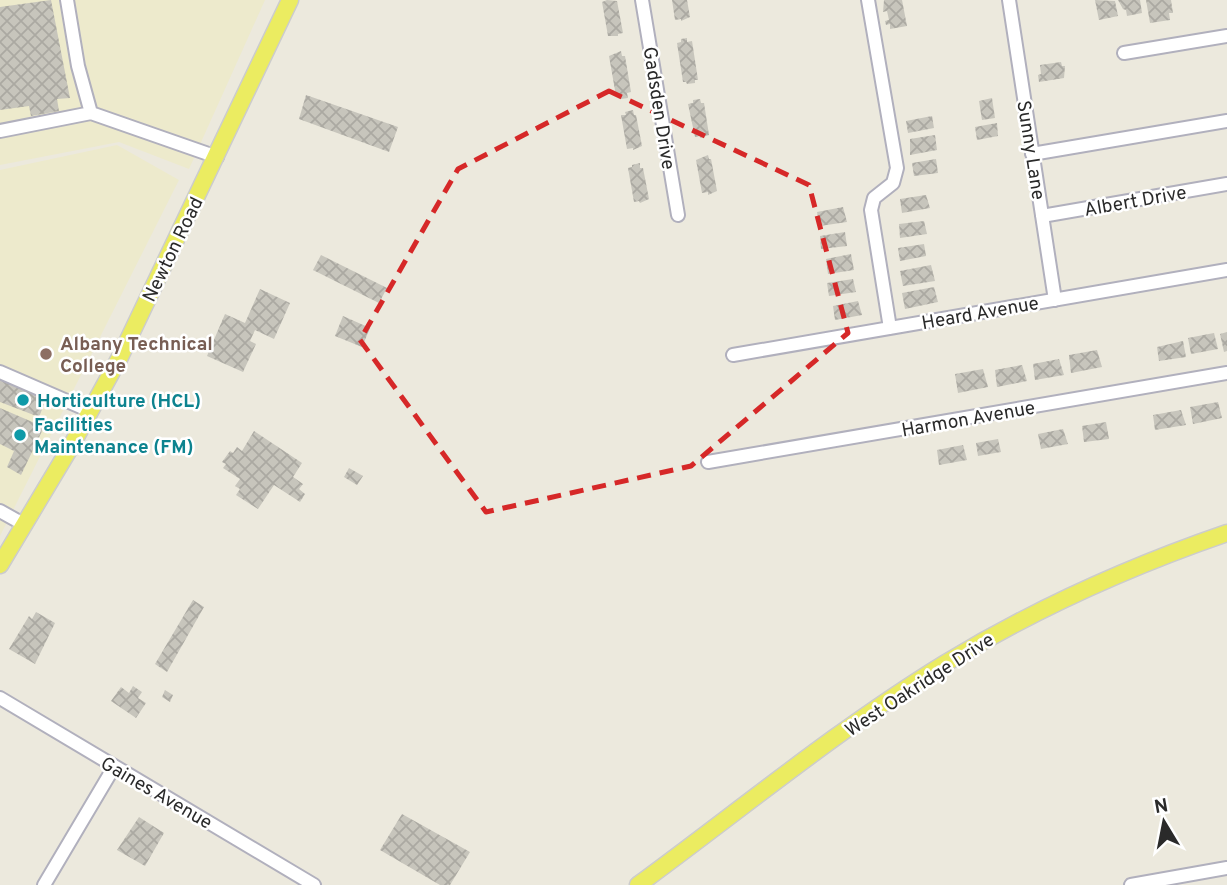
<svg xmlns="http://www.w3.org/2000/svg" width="1227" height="885" viewBox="0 0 1227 885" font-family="Overpass,sans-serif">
<defs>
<pattern id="building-cross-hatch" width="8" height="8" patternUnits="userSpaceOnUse" patternTransform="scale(1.75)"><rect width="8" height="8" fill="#c7c5bc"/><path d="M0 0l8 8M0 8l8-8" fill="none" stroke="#aba9a2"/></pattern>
</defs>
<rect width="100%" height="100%" fill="#ece9dd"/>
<path fill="#edeacc" d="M0,0H265L189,169L119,142L0,165Z
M117,145L179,180L0,536V170Z"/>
<path fill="url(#building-cross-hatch)" d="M51,0L70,98L57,99L59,111L31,116L29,106L0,110V7Z
M607,0L617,1L623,33L618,34V36H608L602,2Z
M672,0H687L690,17L681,21V19L675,20Z
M884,0H902L907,26L890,29V24L886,25L885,21L889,20L887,11L883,12Z
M1095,0L1115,1L1118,16L1099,20Z
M1118,0H1140L1142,13L1127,16L1126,10L1123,9Z
M1146,0H1171L1173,13H1169L1170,20L1150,23Z
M687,38V42L692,41L698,80H695V83L687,84L686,82H683L677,43L681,42V39Z
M621,51L622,56H625L631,92L627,93L628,98L621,99V95L616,96L609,56Z
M1061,62L1062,66H1065L1064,78L1039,82L1038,75L1041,74L1040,65Z
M306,95L398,127L389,152L299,119Z
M992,98L995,118L982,120L979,101Z
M700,99L701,103H704L709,135L700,138V136L695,137L688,104L693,103V100Z
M633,110L634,115H636L642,146L633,150V148L627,149L621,115H626L625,112Z
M932,116L934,128L908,133L906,121Z
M997,123L998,136L977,140L975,127Z
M935,135L937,150L910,155V139Z
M708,155L709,159H711L717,191L708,195V192L702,193L696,160Z
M936,159L938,173L914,176L912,163Z
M640,163V168H643L649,199L640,203L639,201L634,202L628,168L632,167V165Z
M926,195L930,208L902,213L900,199Z
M843,207L847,222L820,226L817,212Z
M924,221L927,234L900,238L899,224Z
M845,232L847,246L821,249L820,236Z
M924,244L926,256L900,261L898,248Z
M851,254L854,270L828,274L826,259Z
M321,255L387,288L379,303L313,270Z
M931,265L935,281L903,286L900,271Z
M853,279L856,292L829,296L827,283Z
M934,287L938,302L905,309L902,293Z
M260,289L290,303L274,339L255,330L250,341L256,344L243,372L207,356L225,314L245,323Z
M858,301L862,315L835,320L833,306Z
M343,316L370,328L362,347L335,336Z
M1227,332V351L1224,352L1220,334Z
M1214,333L1218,349L1191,354L1188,338Z
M1183,341L1186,357L1159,361L1157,347Z
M1097,350L1102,367L1071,373L1069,355Z
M1059,359L1064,375L1035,380L1033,364Z
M1022,365L1027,381L997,387L995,370Z
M983,369L988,387L958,393L955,374Z
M0,377L47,397L39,417L0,402Z
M1218,402L1222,418L1193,424L1190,407Z
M0,408L44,427L21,475L7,467L14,451L0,444Z
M1181,410L1186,425L1155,430L1153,415Z
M1106,422L1109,439L1084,442L1082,426Z
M1063,429L1068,444L1041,449L1038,434Z
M254,431L302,463L293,477L303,484L299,489L305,494L300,502L274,485L258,509L236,495L240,489L235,486L240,479L223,468L226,464L222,462L230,451L233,453L237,447L242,451Z
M998,439L1001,452L978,456L976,443Z
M963,445L967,460L939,465L937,450Z
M349,468L363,476L357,485L344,477Z
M193,600L204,607L167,672L155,664Z
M36,612L55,623L35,664L9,649L29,616L32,619Z
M133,686L142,692L138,698L146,703L136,718L111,701L121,687L129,693Z
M165,690L173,695L170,702L162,697Z
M402,814L470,852L450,885H440L380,850Z
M139,817L164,833L145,866L117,850Z"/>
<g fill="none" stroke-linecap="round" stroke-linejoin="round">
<g stroke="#b1b0bd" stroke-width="16">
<path id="minor" d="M67,0L78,66L91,113L217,157
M642,0L678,215
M868,0L897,168L893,183L874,198L871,210L890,328
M1009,0L1055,300
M1124,53L1227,36
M0,131L91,113
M1032,154L1227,121
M1042,216L1227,184
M733,355L1227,270
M0,372L90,411
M708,462L1227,373
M0,511L25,525
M0,698L314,885
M44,885L114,767
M1131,885L1227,868"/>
</g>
<g stroke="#ccc" stroke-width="19">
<path id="major" d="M0,565L70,448L120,357L290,0
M638,885C739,811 837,730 944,664C1033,610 1128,567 1227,533"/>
</g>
<use href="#minor" stroke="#fff" stroke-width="12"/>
<use href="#major" stroke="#ebec61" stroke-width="16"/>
</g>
<path fill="none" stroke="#d62828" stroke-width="5" stroke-dasharray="14 9" stroke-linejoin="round" d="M609,91L809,185L848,333L691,466L486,512L360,340L458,169Z"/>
<circle fill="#8d6e63" stroke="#fff" stroke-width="2.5" cx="46" cy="354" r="7"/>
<g fill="#0f9aa8" stroke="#fff" stroke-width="2.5">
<circle cx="23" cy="400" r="7"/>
<circle cx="20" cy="435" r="7"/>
</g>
<g text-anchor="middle" stroke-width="5" stroke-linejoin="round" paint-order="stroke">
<g font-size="19" fill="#2a2a2a" stroke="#fff">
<text transform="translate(660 108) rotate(81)" y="7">Gadsden Drive</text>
<text transform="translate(1032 150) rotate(81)" y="7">Sunny Lane</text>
<text transform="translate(1135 200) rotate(-10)" y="7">Albert Drive</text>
<text transform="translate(172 249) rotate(-64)" y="7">Newton Road</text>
<text transform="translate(980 312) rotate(-10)" y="7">Heard Avenue</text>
<text transform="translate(968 418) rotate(-10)" y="7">Harmon Avenue</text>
<text transform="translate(919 684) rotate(-33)" y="7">West Oakridge Drive</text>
<text transform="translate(157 792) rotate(30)" y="7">Gaines Avenue</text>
</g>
<g font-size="19" font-weight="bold" fill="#785e54" stroke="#fff" text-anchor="start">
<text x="60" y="350">Albany Technical<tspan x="60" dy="22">College</tspan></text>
</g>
<g font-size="19" font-weight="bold" fill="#0d838f" stroke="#fff" text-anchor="start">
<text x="37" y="407">Horticulture (HCL)</text>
<text x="34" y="431">Facilities<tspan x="34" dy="22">Maintenance (FM)</tspan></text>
</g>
</g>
<g transform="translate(1164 822) rotate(350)" stroke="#ffffff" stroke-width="5" paint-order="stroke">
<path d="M0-5L12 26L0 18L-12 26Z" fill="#2a2a2a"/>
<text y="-10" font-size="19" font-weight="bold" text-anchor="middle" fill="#2a2a2a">N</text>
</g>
</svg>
